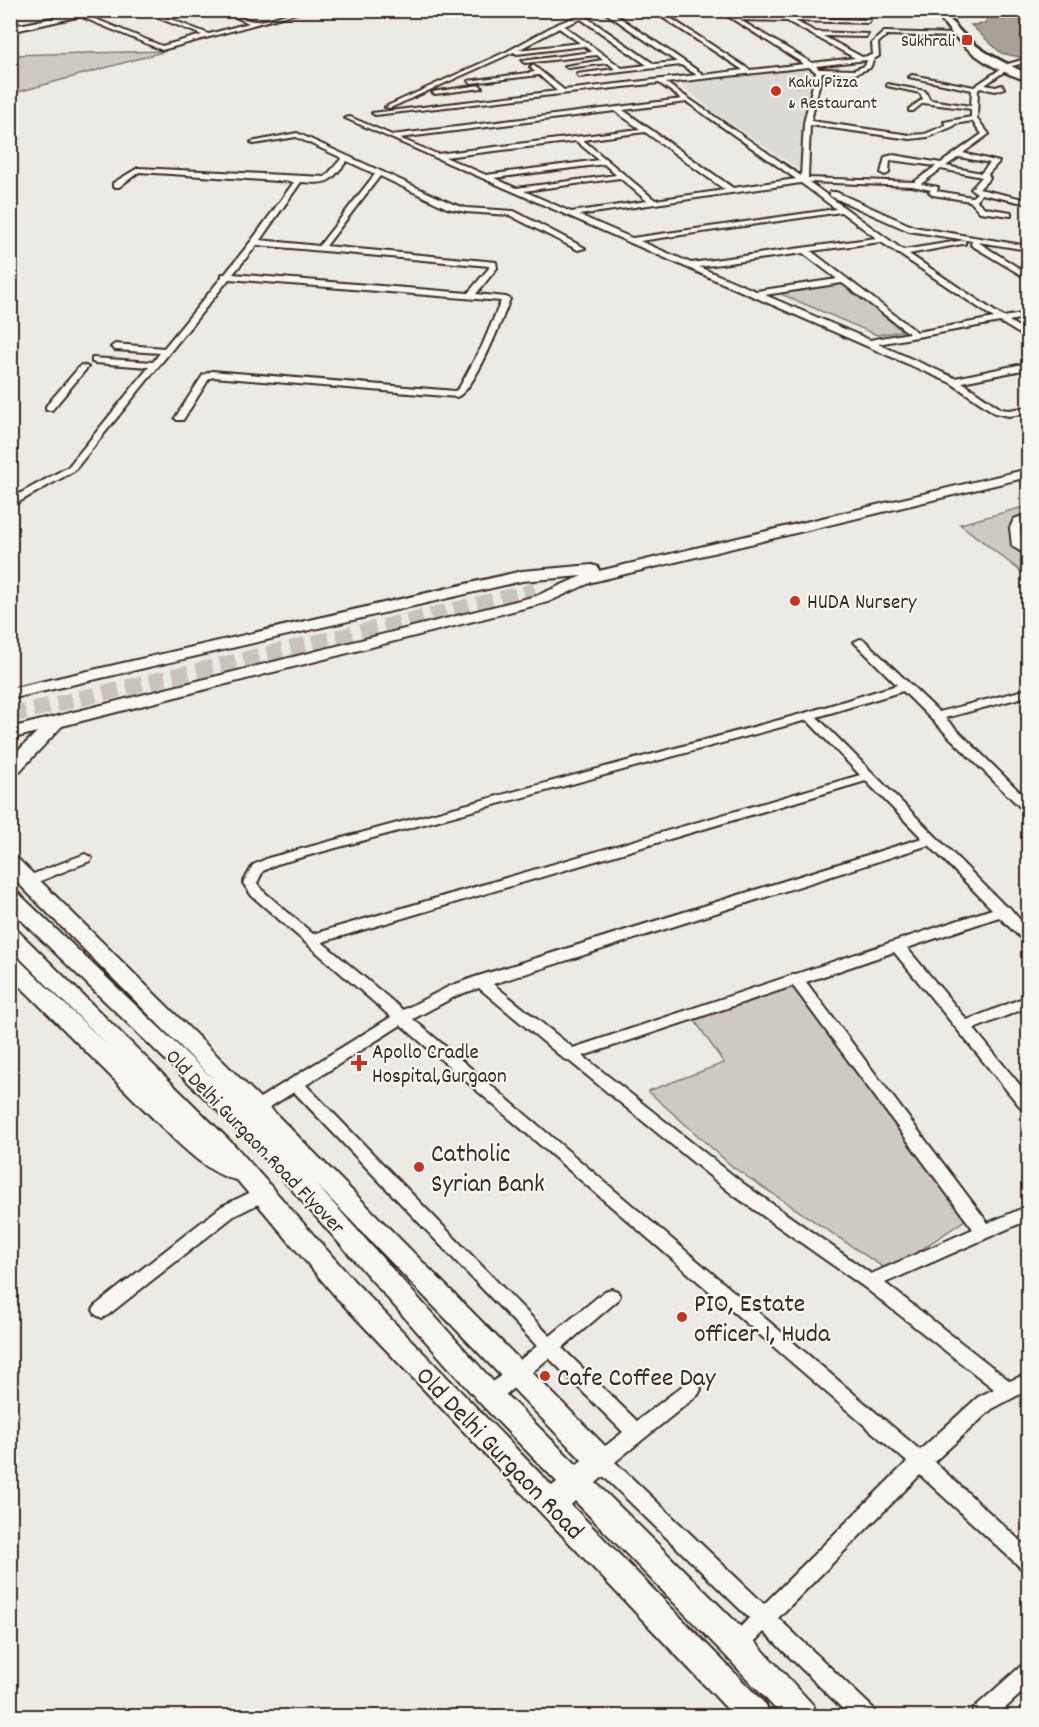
<svg xmlns="http://www.w3.org/2000/svg" width="1039" height="1727" viewBox="0 0 1039 1727" font-family="Dekko,sans-serif">
<rect width="100%" height="100%" fill="#ebeae5"/>
<filter id="ink" filterUnits="userSpaceOnUse"><feTurbulence type="fractalNoise" baseFrequency=".0167" numOctaves="2"/><feDisplacementMap in="SourceGraphic" scale="12" xChannelSelector="R" yChannelSelector="G"/><feConvolveMatrix kernelMatrix="1 2 1 2 8 2 1 2 1" color-interpolation-filters="sRGB"/></filter>
<g filter="url(#ink)">
<path fill="#dcdad4" d="M812,68L811,107L802,171L718,115L678,82Z"/>
<path fill="#cdcac4" stroke="#847a71" stroke-width="1.5" d="M166,51L11,94V55Z
M843,283L902,331L877,335L776,292Z
M1028,506V577L960,524Z
M799,984L971,1216L889,1271L734,1168L648,1091L724,1063L693,1018Z"/>
<path fill="#a8a198" stroke="#7c7167" stroke-width="1.5" d="M989,11L1028,14V59L1001,53L971,25L985,24Z"/>
<g fill="none" stroke-linecap="round" stroke-linejoin="round">
<path stroke="#c8c4bd" stroke-width="16" stroke-dasharray="16 8" stroke-linecap="butt" d="M10,715L535,591"/>
<g stroke="#3b2a1e" stroke-width="4">
<path id="street" d="M112,10H123L93,18L162,46L202,35L138,10H147L209,34L249,23L219,10C232,10 243,21 255,21C270,22 290,10 307,10L162,50L84,18Z
M594,10H609L704,75L743,70L651,10H658L750,70L804,64L718,10H725L735,16L870,20L868,23L795,21L816,32L868,34L866,37L823,36L862,57L873,55L872,43L884,32L955,34L953,37L887,35L878,43L879,56L874,59L870,68L855,74L822,72L811,121L910,135L925,134L946,125L944,122L971,117V109L923,103L913,111H909V109L923,99L920,93L887,86V84L925,91L930,100L971,106L972,90L909,77L912,75L974,87L1008,64L1028,58V62L1012,66L985,85L996,87L1002,85L1004,88L996,91L980,88L978,90L977,119L989,134L963,153L999,162L988,174L990,178L979,189L1028,200V204L981,194L977,201L985,208L1011,212V216L980,212L970,201L933,195L929,192L931,190L912,186L809,182L903,250L965,240V244H962L909,254L1003,317L1028,313V317L1009,321L1028,333V339L1000,322L878,344L955,378L1028,363V369L962,382L1001,409L1009,410L1028,407V413L1009,416L995,413L951,383L345,118L350,117L392,135L682,99L659,83L375,115L372,113L557,91L539,75L471,83L468,81L535,72L530,67L533,65L564,90L697,75L681,65L579,77L577,74L615,69L608,63L568,68L565,66L603,60L597,55L525,63L522,61L592,52L584,46L517,54L514,52L390,108L385,107L508,51L557,24ZM603,11L677,62L654,64L586,17ZM581,19L647,65L622,68L564,26ZM740,20L787,21L855,58L812,63ZM559,28L580,43L518,50ZM867,60L865,66L854,70L819,69L816,66ZM809,67L816,72L804,123L801,176L666,83ZM687,102L796,179L733,188L623,110ZM615,111L640,129L437,154L399,138ZM972,121L982,134L941,163L893,155L885,157L881,173L885,175L889,173L890,160L936,166L914,182L808,178L810,125L910,139L928,137L954,126L955,124ZM645,132L725,190L655,200L583,140ZM576,141L599,160L486,175L445,157ZM959,157L990,163L981,173L946,166ZM604,164L616,175L516,188L494,178ZM941,169L982,177L971,189L977,193L972,197L937,191L938,187L921,184ZM620,178L647,201L571,212L524,191ZM801,183L836,209L632,238L579,215ZM841,212L876,238L691,263L640,241ZM881,242L994,318L917,332L811,251ZM803,253L837,279L756,291L699,267ZM842,283L909,333L870,340L765,295Z
M10,22L22,25L23,26L20,28L10,26Z
M480,85L482,88L435,94L432,92Z
M297,133L453,204L466,208L514,211L585,248L578,250L509,215L466,212L447,208L380,176L326,246L496,262L497,268L476,294L506,297L510,299C502,319 476,389 457,397L213,377L209,379L183,420H177L175,418L203,375L212,371L455,391L459,388L482,346L501,301L229,279L74,471L10,507V499L68,467L149,367L95,363L92,362V358L153,362L160,353L115,350L111,347L115,344L164,348L222,277V274H225L252,240L294,182L139,172L119,187H113V183L138,168L325,177L342,158L296,137L254,144L251,142ZM347,161L375,174L319,246L260,240L301,182C330,184 329,183 347,161ZM257,245L489,266V268L468,293L233,274Z
M830,192H836L914,227L1028,246V250L978,242L1028,274V279L971,245L972,241L909,231L830,196Z
M81,365L88,367L52,410H46V406Z
M1028,514V520L1022,523L1020,528L1022,545L1028,549V556L1012,546L1010,528L1014,519Z
M860,639L864,640L939,712L1028,689V696L945,718L1028,800V811L1023,810L903,691L817,717L1005,906L1009,907L1028,929V942L1023,940L999,917L907,948L967,1020L1028,996V1007L974,1029L1028,1095V1111L1022,1109L894,952L806,982L988,1223L1028,1206V1220L885,1283L1010,1381L1028,1373V1390L992,1409L934,1462L1028,1548V1570L1021,1568L920,1475L778,1618L873,1708L875,1716H850L764,1632L744,1652L737,1655L730,1652L727,1645L730,1638L749,1618L594,1467L592,1461L594,1455L623,1432L549,1358L497,1402L490,1404L483,1402L481,1396L483,1390L537,1346L294,1092L262,1112L256,1114L250,1112L248,1108L250,1104L391,1017L252,896L243,883L253,865L268,858L805,713L897,685L854,642ZM807,720L860,775L313,934L262,890L257,883L263,871L277,864ZM866,781L922,838L475,977L448,987L403,1010L322,942ZM929,845L992,909L573,1048L493,984ZM793,986L973,1229L871,1274L744,1184L583,1056ZM479,988L564,1059L568,1060L732,1194L864,1287L994,1389L978,1397L920,1450L413,1019L458,995ZM401,1025L907,1462L764,1604L615,1462L698,1395L701,1389L698,1383L692,1381L686,1383L637,1421L562,1348L617,1301L620,1296L617,1291L611,1289L605,1291L550,1336L306,1085Z
M85,854L92,858L90,861L33,884H23L21,881L23,878Z
M264,1186L270,1188L272,1193L270,1198L234,1216L108,1315L102,1318L96,1315L93,1310L96,1305L222,1206Z
M1028,1663V1687L997,1716H972L974,1708L1021,1666Z"/>
</g>
<g stroke="#3b2a1e" stroke-width="4">
<path id="secondary" d="M90,10H108L10,32V27Z
M1028,469V477L592,582L548,602L62,726L16,775L10,776V759L37,732L10,739V728L536,596L582,576L522,581L10,699V689L522,571L592,565L598,567L599,571Z
M10,857L17,858L264,1102L611,1452L615,1461L611,1470L596,1483L748,1634L813,1705L817,1716H782L726,1656L575,1501L571,1505L766,1705L770,1716H734L336,1297L237,1180C215,1177 191,1155 175,1140L10,976V956L17,958L107,1045L10,948V928L17,930L237,1148L354,1281L552,1486L557,1482L481,1404L250,1142L10,909V890L17,892L214,1080L10,875ZM315,1183L582,1460L577,1465L499,1388Z"/>
</g>
<g stroke="#3b2a1e" stroke-width="5">
<path id="primary" d="M935,10H944C964,44 994,58 1028,74V80C990,71 955,44 935,10Z"/>
</g>
<use href="#street" fill="#f6f6f2" fill-rule="evenodd"/>
<use href="#secondary" fill="#f6f6f2" fill-rule="evenodd"/>
<use href="#primary" fill="#f6f6f2" fill-rule="evenodd"/>
</g>
</g>
<g fill="#c8321e" stroke="#f6f6f2" stroke-width="2">
<rect x="961" y="34" width="12" height="12" rx="3"/>
<circle cx="776" cy="91" r="6"/>
<circle cx="795" cy="601" r="6"/>
<path d="M356 1054h6v6h6v6h-6v6h-6v-6h-6v-6h6z"/>
<circle cx="419" cy="1167" r="6"/>
<circle cx="682" cy="1317" r="6"/>
<circle cx="545" cy="1376" r="6"/>
</g>
<g text-anchor="middle" stroke-width="4.5" stroke-linejoin="round" paint-order="stroke">
<g font-size="18" fill="#3b2a1e" stroke="#f6f6f2" text-anchor="end">
<text x="955" y="46">Sukhrali</text>
<text x="788" y="87" text-anchor="start">Kaku Pizza<tspan x="788" dy="21">&amp; Restaurant</tspan></text>
</g>
<g font-size="21" fill="#3b2a1e" stroke="#f6f6f2" text-anchor="start">
<text x="807" y="608">HUDA Nursery</text>
<text x="372" y="1058">Apollo Cradle<tspan x="372" dy="24">Hospital,Gurgaon</tspan></text>
</g>
<g font-size="21" fill="#3b2a1e" stroke="#f6f6f2">
<text transform="translate(256 1141) rotate(46)" y="7">Old Delhi Gurgaon Road Flyover</text>
</g>
<g font-size="26" fill="#3b2a1e" stroke="#f6f6f2" text-anchor="start">
<text x="431" y="1161">Catholic<tspan x="431" dy="30">Syrian Bank</tspan></text>
<text x="694" y="1311">PIO, Estate<tspan x="694" dy="30">officer 1, Huda</tspan></text>
<text x="557" y="1385">Cafe Coffee Day</text>
</g>
<g font-size="26" fill="#3b2a1e" stroke="#f6f6f2">
<text transform="translate(501 1452) rotate(46)" y="9">Old Delhi Gurgaon Road</text>
</g>
</g>
<rect width="1039" height="1727" fill="none" stroke="#f6f6f2" stroke-width="36"/>
<rect x="18" y="18" width="1003" height="1691" fill="none" stroke="#3b2a1e" stroke-width="2" filter="url(#ink)"/>
</svg>
